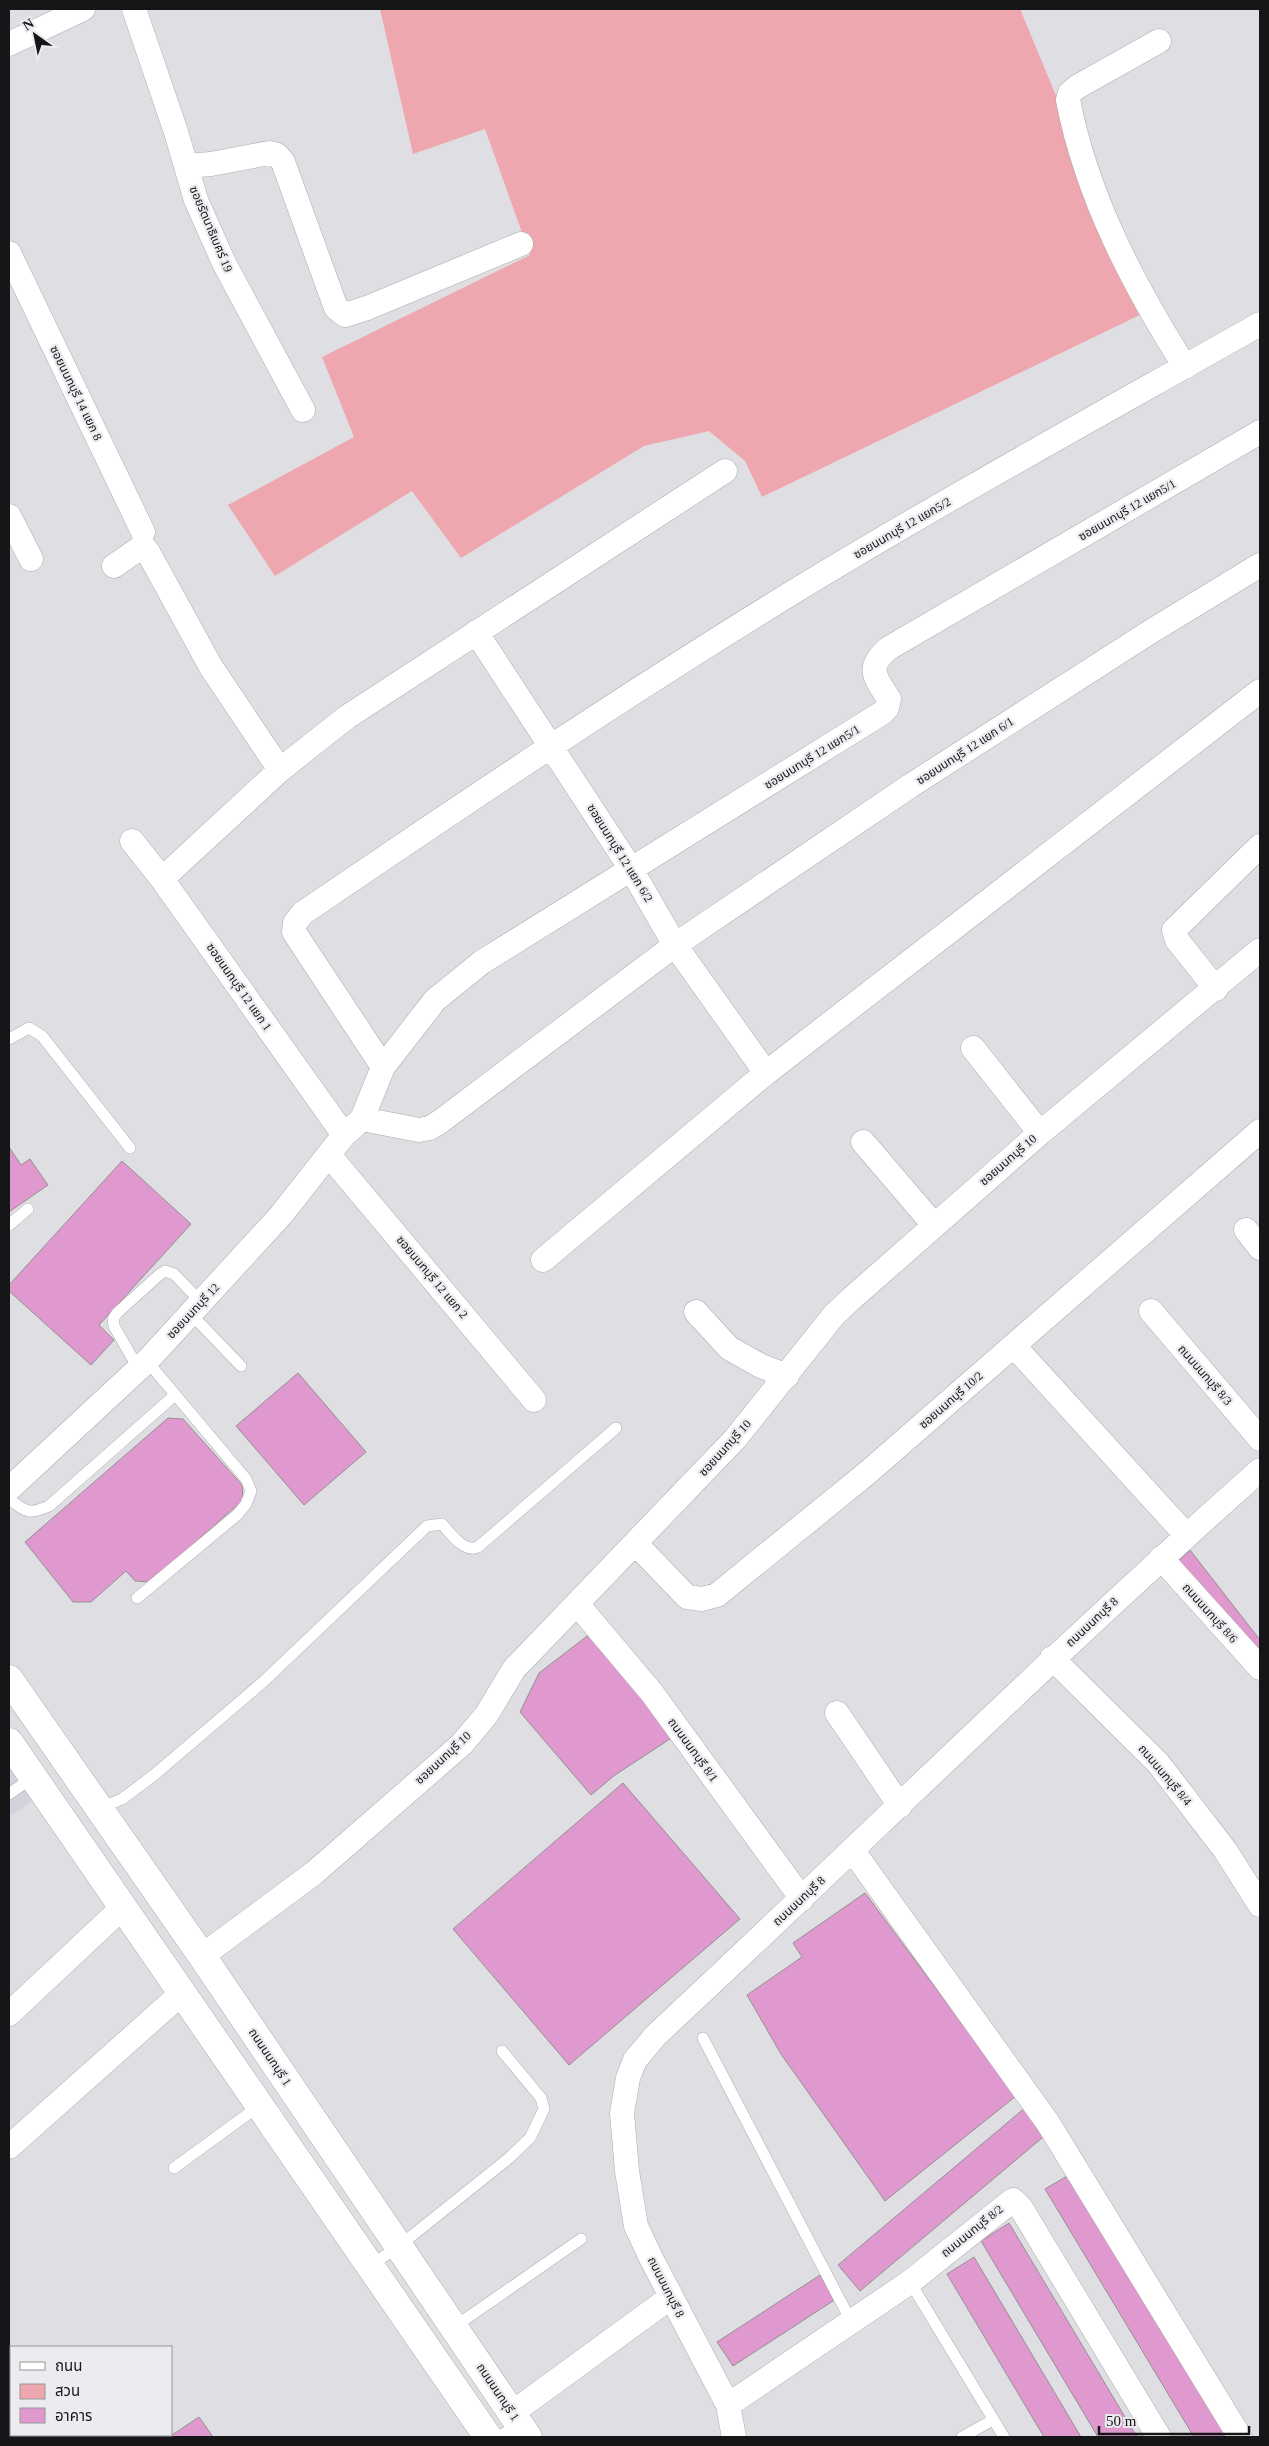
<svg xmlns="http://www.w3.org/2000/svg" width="1269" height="2446" viewBox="0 0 1269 2446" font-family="'Times New Roman','Noto Sans Thai',serif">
<rect width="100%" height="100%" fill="#dfdee2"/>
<path fill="#d5d1dc" d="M9,1768L32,1801L9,1817Z"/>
<path fill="#efa7af" d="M380,9H1020L1146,312L762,497L745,461L709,431L644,446L461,558L412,491L275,576L228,505L354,437L322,357L530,255L485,129L413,154Z"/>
<path fill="#e099ce" stroke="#939092" d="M9,1147L21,1165L30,1159L48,1185L9,1212Z
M122,1161L191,1224L99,1325L114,1340L91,1365L9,1291V1285Z
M298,1373L366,1452L304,1505L236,1426Z
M168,1418L183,1419L242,1485L243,1500L150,1582L135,1581L126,1571L91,1602H73L25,1542Z
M1190,1550L1260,1640V1672L1172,1567Z
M595,1630L673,1737L615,1775L591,1795L520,1712L539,1673Z
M623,1783L740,1919L569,2065L453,1929Z
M865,1893L1016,2096L885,2201L781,2054L747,1995L802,1957L793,1943Z
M1026,2107L1048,2133L860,2291L838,2265Z
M1074,2172L1232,2437H1194L1045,2189Z
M1009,2223L1137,2437H1098L981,2241Z
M974,2257L1081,2437H1044L947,2274Z
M820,2275L836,2299L733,2366L717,2342Z
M9,2388L11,2392V2435H45L47,2437H9Z
M199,2417L213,2437H169Z"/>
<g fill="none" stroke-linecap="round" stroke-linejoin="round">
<g stroke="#adacb0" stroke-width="12">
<path id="service" d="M9,1039L29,1028L42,1036L130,1148
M9,1225L28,1209
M191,1314L241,1366
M138,1368L114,1326L113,1319L117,1313L159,1275L165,1271L174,1274L201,1302
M9,1499C27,1512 28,1515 49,1506L175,1395
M137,1598L237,1515L246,1504L251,1491L246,1479L147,1361
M9,1794L33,1777
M100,1808L122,1799L154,1775L263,1682L427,1526L442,1524C451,1534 464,1553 478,1547L616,1428
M703,2038L852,2323
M174,2168L259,2106
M370,2266L399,2246L509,2158L530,2138L544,2109L541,2098L502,2051
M910,2282L1004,2437
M454,2327L581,2239
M498,2437L520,2424
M962,2437L993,2420"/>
</g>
<g stroke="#adacb0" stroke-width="25">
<path id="minor" d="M134,9L176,132L196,200L224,263L303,410
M1159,41L1077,87L1070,93L1068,100C1087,197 1133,284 1185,367
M9,44L83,9
M187,166L211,164L269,153L277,155L283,162L336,308L345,315L367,308L521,244
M9,253L143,532
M9,516L31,559
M114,566L140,548L144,547L148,552L211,667L280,770
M476,632L631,869L675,945L766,1073
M132,841L162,879L344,1135
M162,879L280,770L347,717L725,471
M1216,989L1177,940L1174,930L1260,846
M973,1048L1040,1133
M383,1067L294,932L295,923L303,913C463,804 624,696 790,594C944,500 1103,413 1260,324
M362,1119L419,1130L430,1128L441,1121L675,945L910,786L1150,632L1260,565
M863,1142L934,1225
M329,1155L534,1400
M1246,1230L1260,1248
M543,1260L766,1073L1260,691
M1151,1311L1260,1439
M696,1312L729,1348L761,1366L787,1376
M1014,1346L1187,1536
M9,1489L147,1361L281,1215L344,1135L362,1119L383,1067L435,1000L482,962L882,713L887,708L889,699C875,677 865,668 889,648L1260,432
M636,1544L687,1597L702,1599L717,1595L866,1474L1260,1131
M1161,1558L1260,1668
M578,1605L652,1693L802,1899
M1052,1658L1158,1763L1225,1850L1260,1905
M837,1713L900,1806
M853,1851L1048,2123L1240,2437
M202,1956L314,1873L462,1744L487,1714L514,1669L735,1439L834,1315L851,1299L1040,1133L1260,950
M9,2014L123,1907
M9,2147L182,1993
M728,2405L910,2282L1013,2200L1021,2208L1159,2437
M512,2413L671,2297
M734,2437L728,2405L651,2258L636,2226L627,2171L622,2113L628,2078L635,2060L656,2035C858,1847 1054,1653 1260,1470"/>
</g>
<g stroke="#adacb0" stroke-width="29">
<path id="secondary" d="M9,1679L202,1956L528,2437
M9,1742L488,2437"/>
</g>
<use href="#service" stroke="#fff" stroke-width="11"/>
<use href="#minor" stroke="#fff" stroke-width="24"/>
<use href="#secondary" stroke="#fff" stroke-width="28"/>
</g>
<g text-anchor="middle" stroke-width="4.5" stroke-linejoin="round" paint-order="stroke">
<g font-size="12" fill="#161517" stroke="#ecebef">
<text transform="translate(211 229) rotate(67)" y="4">ซอยรัตนาธิเบศร์ 19</text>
<text transform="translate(76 393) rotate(64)" y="4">ซอยนนทบุรี 14 แยก 8</text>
<text transform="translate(1127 510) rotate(-30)" y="4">ซอยนนทบุรี 12 แยก5/1</text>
<text transform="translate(902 528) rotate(-30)" y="4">ซอยนนทบุรี 12 แยก5/2</text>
<text transform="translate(965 751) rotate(-33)" y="4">ซอยนนทบุรี 12 แยก 6/1</text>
<text transform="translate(812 757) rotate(-32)" y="4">ซอยนนทบุรี 12 แยก5/1</text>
<text transform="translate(620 853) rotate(58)" y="4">ซอยนนทบุรี 12 แยก 6/2</text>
<text transform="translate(239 987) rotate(55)" y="4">ซอยนนทบุรี 12 แยก 1</text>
<text transform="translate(1008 1160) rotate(-41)" y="4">ซอยนนทบุรี 10</text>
<text transform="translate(432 1277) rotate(50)" y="4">ซอยนนทบุรี 12 แยก 2</text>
<text transform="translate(193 1311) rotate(-47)" y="4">ซอยนนทบุรี 12</text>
<text transform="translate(1205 1375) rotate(49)" y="4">ถนนนนทบุรี 8/3</text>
<text transform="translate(951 1400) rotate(-41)" y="4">ซอยนนทบุรี 10/2</text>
<text transform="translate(725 1448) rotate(-48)" y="4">ซอยนนทบุรี 10</text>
<text transform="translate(1210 1613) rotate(48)" y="4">ถนนนนทบุรี 8/6</text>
<text transform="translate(1092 1622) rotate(-43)" y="4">ถนนนนทบุรี 8</text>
<text transform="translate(693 1750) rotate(54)" y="4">ถนนนนทบุรี 8/1</text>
<text transform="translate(443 1758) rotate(-43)" y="4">ซอยนนทบุรี 10</text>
<text transform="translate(1165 1775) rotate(50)" y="4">ถนนนนทบุรี 8/4</text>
<text transform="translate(799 1901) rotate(-43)" y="4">ถนนนนทบุรี 8</text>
<text transform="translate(270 2057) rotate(56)" y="4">ถนนนนทบุรี 1</text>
<text transform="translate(972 2231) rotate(-39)" y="4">ถนนนนทบุรี 8/2</text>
<text transform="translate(666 2287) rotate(63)" y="4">ถนนนนทบุรี 8</text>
<text transform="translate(498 2392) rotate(56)" y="4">ถนนนนทบุรี 1</text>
</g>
</g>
<rect width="1269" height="2446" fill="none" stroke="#161517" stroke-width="20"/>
<rect x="10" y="2346" width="162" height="90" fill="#ecebef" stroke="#969599"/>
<rect x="20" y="2362" width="25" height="8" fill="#ffffff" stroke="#969599"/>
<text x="55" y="2371" font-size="15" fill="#161517">ถนน</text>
<rect x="20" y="2384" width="25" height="15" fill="#efa7af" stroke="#969599"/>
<text x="55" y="2396" font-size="15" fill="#161517">สวน</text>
<rect x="20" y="2408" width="25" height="15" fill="#e099ce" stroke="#969599"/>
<text x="55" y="2421" font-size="15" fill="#161517">อาคาร</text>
<g transform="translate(35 35) rotate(327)" stroke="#ecebef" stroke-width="4" paint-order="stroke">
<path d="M0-4L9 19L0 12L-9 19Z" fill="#161517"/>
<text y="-8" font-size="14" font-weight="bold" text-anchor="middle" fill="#161517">N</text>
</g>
<path d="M1099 2426v8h150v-8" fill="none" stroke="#161517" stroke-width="2.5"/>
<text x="1106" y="2426" font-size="15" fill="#161517" stroke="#ecebef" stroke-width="4" paint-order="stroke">50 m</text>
</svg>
